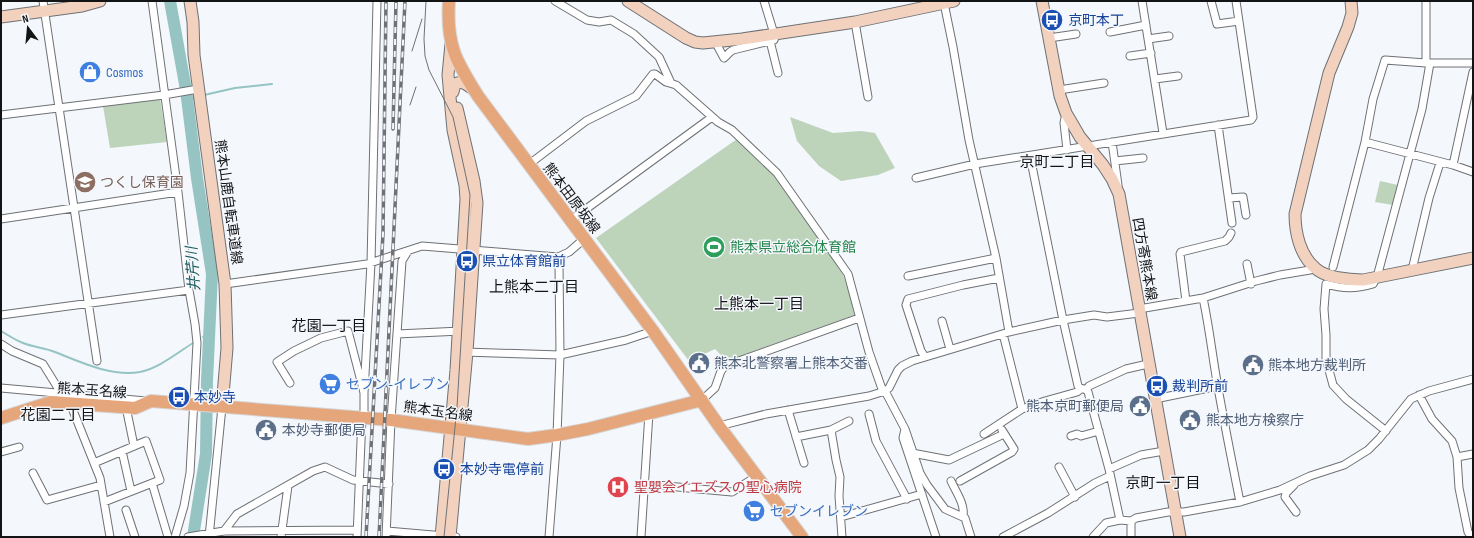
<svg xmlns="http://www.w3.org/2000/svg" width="1474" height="538" viewBox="0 0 1474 538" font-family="'Sofia Sans Condensed','Noto Sans JP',sans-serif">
<rect width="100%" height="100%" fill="#f4f7fc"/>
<path fill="#bdd4bb" d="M160,98L167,142L110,148L103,106Z
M790,117L833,133L861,131L875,133L895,168L878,175L841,181L819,166L797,141Z
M737,139L775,176L831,256L843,275L850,294L854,313L856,312L854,315L727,361L715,349L689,361L596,238Z
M1380,181L1398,185L1393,205L1375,202Z"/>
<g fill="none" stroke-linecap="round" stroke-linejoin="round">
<path stroke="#96c4c3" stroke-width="2" d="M204,95L235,88L272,84
M187,101L196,98
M1,331C8,335 15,340 23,343C33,347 45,348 55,352C80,362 112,377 140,372C159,368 177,353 193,343
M203,337L210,332"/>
<path stroke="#96c4c3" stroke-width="12" d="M170,1L186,90L197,178L212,274L207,381L206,454L193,537"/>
<g stroke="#6e7175" stroke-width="9">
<path id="street" d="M43,1L97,361
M152,1L178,192L189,290L195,324L197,343L190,473L184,506L175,537
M555,1L587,20L599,22L611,20L634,34L659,57L671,83
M1142,1L1163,133
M1211,1L1217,24L1239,21
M1426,1V63
M944,3L953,47L969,140L996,258L1009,332
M855,22L868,97
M1110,32L1146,25
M1049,38L1076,34
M1148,39L1169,36
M770,41L778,73
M717,42V45L724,58L730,52L733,50L774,40L775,37L764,1
M1130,56L1151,53
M1155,79L1178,76
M1059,90L1104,83
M1066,113L1064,123L1067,150
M1,115L164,95L198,89
M1218,125L1232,223
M1112,142L1118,185
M1365,142L1453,165L1473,172
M1030,156L1063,320L1078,386C1081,390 1086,388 1088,392L1109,469L1120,520
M1115,161L1143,158
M528,165L586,121L636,96L653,74H655L666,82L676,85L718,122L732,130L777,173L848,274L869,352L882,389L885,391L905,429L903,438L936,537
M1453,165L1473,72
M916,178L975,164L1251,120L1253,117L1236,1
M1229,198L1243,197L1246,215
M1,219L178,192
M571,220L712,117
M1247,264L1251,284
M1333,267L1365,142L1373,99L1385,60L1426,63H1473
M1412,270L1429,198L1440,163
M908,276L996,258
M225,284L367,264L422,246L558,257
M1203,298C1209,326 1212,353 1217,382C1224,422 1232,462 1240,502
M1186,301L1180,254L1181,252L1225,241L1229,237L1231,233
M1139,309L1203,298L1256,281L1280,275L1310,270L1315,268
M1,315L189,290
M942,321L950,349
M397,334L461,331
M1003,334L1022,409
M1,344L12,351L43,364L61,393
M464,352L560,355L626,340L653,331
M925,357L921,351L906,305L908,299L963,285L999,278
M290,383L277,362L294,351L321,338L348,331L364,393V417
M1,388L146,401
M1086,390L1089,386L1126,369L1148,364
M364,393L371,263L377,1
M1419,395L1432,419L1452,441L1457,457L1473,454
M1155,399L1218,386
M702,400L715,388L721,371L725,366L859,318
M71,403L72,408L100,478L110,537
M126,407L134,446
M788,410L804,463
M869,414L876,441L907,499
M719,426L766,414L869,396L885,391L889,388L898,370L902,366L912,361L1009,332L1063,320L1094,315L1107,317L1139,313
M905,429L920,473L927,485L945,509L965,518L971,537
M831,430L836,460L840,477L839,496L842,537
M1386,431L1346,399L1333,385L1326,359V335L1324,309L1326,284C1343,289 1356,289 1373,284L1377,277L1422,109L1430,63
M984,434L1022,409L1045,401L1077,392L1081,389
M1071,436L1077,434L1081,436L1099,431
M796,437L831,430L849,421
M122,451L131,491
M1,452L19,447
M912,453L949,460L1004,434
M1457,457L1459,488L1468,532L1472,537
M94,463L146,441L160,480L104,502
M1059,467L1075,497
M1109,469L1141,455L1164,451
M33,473L47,500L101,485
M951,481C956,492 965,504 963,516
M960,481L1012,452L1014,449L1002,430
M152,483L168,537
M645,484L732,492L757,476
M1294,485L1286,493L1285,497L1296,512
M126,510L135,537
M841,517L922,494
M224,531L237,514L313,471L325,467L353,480L389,484
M387,531L456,537
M188,537L224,531L357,530
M209,537L222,407
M281,537L288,486
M357,537L362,417
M386,537L391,420L402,261L408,251
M549,537L557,435L560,355L559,265L558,257L569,252L584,239
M641,537L649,413
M1003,537L1048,513L1095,483L1110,476
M1093,537L1106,523L1120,520L1131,521L1136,518L1168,512H1184L1240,502L1280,490L1310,476L1344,465L1368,450L1379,439L1411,399L1429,391L1473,379
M1131,537V521"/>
</g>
<g stroke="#6e7175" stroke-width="13">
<path id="secondary" d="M190,1L193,22L194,55L225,284L227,348L222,407
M628,1L686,38L695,42L703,43L742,39L855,22L954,1
M1042,1L1060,96L1066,113L1080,137L1103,165L1112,179L1119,194L1180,537
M1351,1L1352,13L1348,27L1329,73L1295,214C1295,233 1300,255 1315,268C1326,278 1349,280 1363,280L1473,258
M1,17L82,6L100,1
M453,92L455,84C463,80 467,85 473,89
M441,537L456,370L466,199L465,185L453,130L448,75L451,44
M450,537L467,352L477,203L474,181L457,108"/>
</g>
<g stroke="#d5d5d5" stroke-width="14">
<path id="primary" d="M449,1C446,45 456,61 478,96L653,331L719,426L802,537
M1,418L51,402L135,408L151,401L391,420L528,439L557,435L588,429L702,400"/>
</g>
<use href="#street" stroke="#fff" stroke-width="7"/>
<use href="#secondary" stroke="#f2d2be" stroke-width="11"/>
<use href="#primary" stroke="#e5a67c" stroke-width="12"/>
<path stroke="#6f7175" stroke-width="1" d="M426,1L424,39L425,56L429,70L453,117L470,195L457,407L444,537
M412,51L422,19
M410,105L416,87"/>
<g stroke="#6f7175" stroke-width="3.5">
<path id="rail" d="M393,129L396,1
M366,537L383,234L386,1
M379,537L405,1"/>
</g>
<use href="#rail" stroke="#f4f7fc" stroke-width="2" stroke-dasharray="6" stroke-linecap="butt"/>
</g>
<defs>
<g id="bus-disc" transform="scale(1.15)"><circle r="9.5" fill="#1a4fb4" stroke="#f4f7fc"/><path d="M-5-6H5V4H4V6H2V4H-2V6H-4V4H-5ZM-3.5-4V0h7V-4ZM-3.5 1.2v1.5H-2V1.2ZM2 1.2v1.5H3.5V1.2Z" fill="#fff"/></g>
<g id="shop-disc" transform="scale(1.15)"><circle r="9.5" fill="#3f7fe0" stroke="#f4f7fc"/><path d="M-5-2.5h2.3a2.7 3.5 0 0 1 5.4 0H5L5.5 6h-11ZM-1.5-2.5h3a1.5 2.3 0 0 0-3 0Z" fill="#fff"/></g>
<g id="school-disc" transform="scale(1.15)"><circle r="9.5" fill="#8d6e63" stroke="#f4f7fc"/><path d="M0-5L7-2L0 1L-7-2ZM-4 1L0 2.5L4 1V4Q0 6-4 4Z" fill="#fff"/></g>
<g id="stadium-disc" transform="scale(1.15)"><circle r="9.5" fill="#2e9e5b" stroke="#f4f7fc"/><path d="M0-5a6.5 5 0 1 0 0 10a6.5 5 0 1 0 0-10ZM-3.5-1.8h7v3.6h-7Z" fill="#fff"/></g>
<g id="civic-disc" transform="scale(1.15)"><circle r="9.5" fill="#5c6f8a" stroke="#f4f7fc"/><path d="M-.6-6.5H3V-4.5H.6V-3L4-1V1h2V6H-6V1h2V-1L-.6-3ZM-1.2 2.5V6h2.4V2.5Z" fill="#fff"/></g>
<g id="supermarket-disc" transform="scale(1.15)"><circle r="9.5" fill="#3f7fe0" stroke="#f4f7fc"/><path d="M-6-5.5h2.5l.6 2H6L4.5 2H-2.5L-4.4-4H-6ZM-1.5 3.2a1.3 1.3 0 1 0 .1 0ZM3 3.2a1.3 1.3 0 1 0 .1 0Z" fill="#fff"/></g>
<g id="hospital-disc" transform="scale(1.15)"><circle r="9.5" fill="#e0444e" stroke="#f4f7fc"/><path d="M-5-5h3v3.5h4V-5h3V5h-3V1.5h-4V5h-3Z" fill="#fff"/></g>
</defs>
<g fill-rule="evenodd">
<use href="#bus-disc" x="1052" y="20"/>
<use href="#shop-disc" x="90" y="72"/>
<use href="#school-disc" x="85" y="182"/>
<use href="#stadium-disc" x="714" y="247"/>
<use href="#bus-disc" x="467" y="261"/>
<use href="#civic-disc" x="699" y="363"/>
<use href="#civic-disc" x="1253" y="365"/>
<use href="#supermarket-disc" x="330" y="384"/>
<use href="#bus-disc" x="1157" y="386"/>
<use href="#bus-disc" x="179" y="397"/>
<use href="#civic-disc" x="1140" y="406"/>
<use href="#civic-disc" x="1190" y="420"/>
<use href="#civic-disc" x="266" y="430"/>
<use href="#bus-disc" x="444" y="469"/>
<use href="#hospital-disc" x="618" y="487"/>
<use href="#supermarket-disc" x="754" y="511"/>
</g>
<g text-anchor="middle" stroke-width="3" stroke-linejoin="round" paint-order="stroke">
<g font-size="14" fill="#164399" stroke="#f4f7fc" text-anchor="start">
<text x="1068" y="25">京町本丁</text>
<text x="482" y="266">県立体育館前</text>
<text x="1172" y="391">裁判所前</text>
<text x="194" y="402">本妙寺</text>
<text x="460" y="474">本妙寺電停前</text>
</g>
<g font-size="14" fill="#366cbe" stroke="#f4f7fc" text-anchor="start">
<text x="106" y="77">Cosmos</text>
<text x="346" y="389">セブン-イレブン</text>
<text x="770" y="516">セブンイレブン</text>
</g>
<g font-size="14" fill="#785e54" stroke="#f4f7fc" text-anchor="start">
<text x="100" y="187">つくし保育園</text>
</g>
<g font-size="14" fill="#131416" stroke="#f4f7fc">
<text transform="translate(572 198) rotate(53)" y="5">熊本田原坂線</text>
<text transform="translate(229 202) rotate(82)" y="5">熊本山鹿自転車道線</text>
<text transform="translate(1145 259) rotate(80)" y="5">四方寄熊本線</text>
<text transform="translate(92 390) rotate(4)" y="5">熊本玉名線</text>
<text transform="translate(438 411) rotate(8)" y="5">熊本玉名線</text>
</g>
<g font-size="14" fill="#27864d" stroke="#f4f7fc" text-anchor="start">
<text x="730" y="252">熊本県立総合体育館</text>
</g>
<g font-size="14" fill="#4e5e75" stroke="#f4f7fc" text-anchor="start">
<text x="714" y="368">熊本北警察署上熊本交番</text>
<text x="1268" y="370">熊本地方裁判所</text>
<text x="1124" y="411" text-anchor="end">熊本京町郵便局</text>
<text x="1206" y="425">熊本地方検察庁</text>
<text x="282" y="435">本妙寺郵便局</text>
</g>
<g font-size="14" fill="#be3a42" stroke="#f4f7fc" text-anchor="start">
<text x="634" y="492">聖嬰会イエズスの聖心病院</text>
</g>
<g font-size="15" fill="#131416" stroke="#f4f7fc">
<text x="1057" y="167">京町二丁目</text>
<text x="534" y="292">上熊本二丁目</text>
<text x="759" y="309">上熊本一丁目</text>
<text x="329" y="331">花園一丁目</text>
<text x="58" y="420">花園二丁目</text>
<text x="1163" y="488">京町一丁目</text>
</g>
<g font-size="15" font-style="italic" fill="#1e5c5d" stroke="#f4f7fc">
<text transform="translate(193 269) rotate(-94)" y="5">井芹川</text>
</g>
</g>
<rect width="1474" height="538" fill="none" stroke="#131416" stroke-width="4"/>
<g transform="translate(28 28) rotate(344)" stroke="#f4f7fc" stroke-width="3" paint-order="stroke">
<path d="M0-3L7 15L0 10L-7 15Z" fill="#131416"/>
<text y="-6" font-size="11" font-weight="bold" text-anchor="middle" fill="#131416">N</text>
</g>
</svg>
